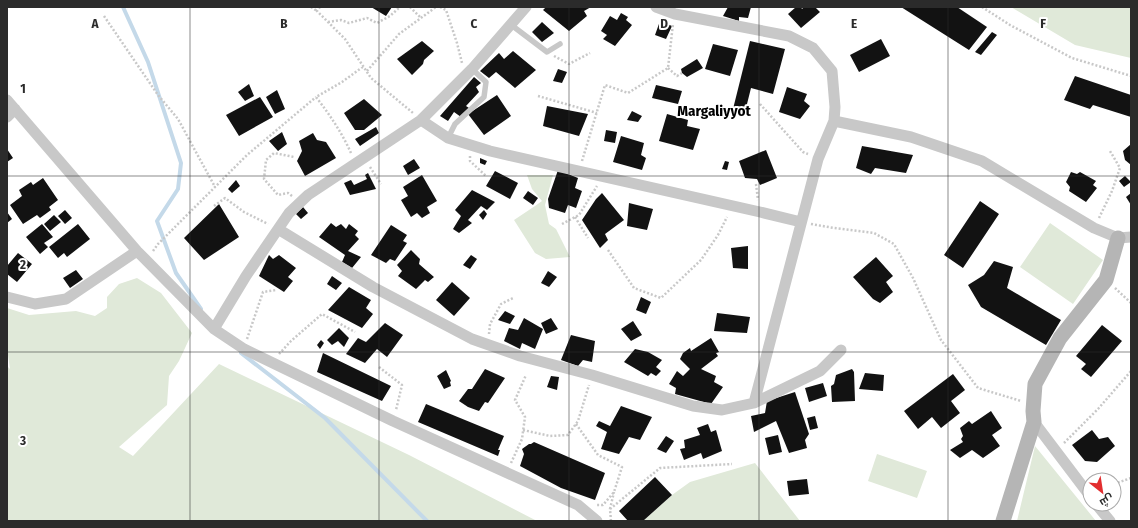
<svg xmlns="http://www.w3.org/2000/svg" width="1138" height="528" viewBox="0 0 1138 528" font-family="'Fira Sans Condensed',Cairo,sans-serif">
<rect width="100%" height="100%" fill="#fff"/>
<path fill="#e0e9d9" d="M1011,7H1131V58L1075,45Z
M527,175H553L545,205L549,224L556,229L570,257L546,259L535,253L514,220L535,206L542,201L532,189Z
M1050,223L1103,260L1073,304L1020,267Z
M137,278L161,293L192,333L179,361L169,376L167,405L119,447L133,456L219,364L409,455L537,521H7V366L10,369L7,348V308L29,315L76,311L95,316L107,308V297L119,284Z
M1035,446L1096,521H1017Z
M877,454L927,471L917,498L868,481Z
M755,463L800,521H643L672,495L690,482Z"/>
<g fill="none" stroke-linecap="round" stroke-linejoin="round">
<path stroke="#c4d9e9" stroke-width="4" d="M123,7L148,62L181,163L178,189L157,221L176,273L201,309
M241,353L325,418L427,521"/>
</g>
<path fill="#121212" d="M371,7H392L386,16Z
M546,7H591L584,11L587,16L569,31L543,10Z
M728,7H751L748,18L739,17V21L723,16Z
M796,7H801L802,9L804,7H815L820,12L801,28L788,14Z
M901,7H957L987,27L969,50Z
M621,13L628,17L626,20L632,25L615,46L603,39L607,35L601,31L610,16L617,20Z
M660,21L672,26L666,39L655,35Z
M542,22L554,33L542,42L532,32Z
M992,32L997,35L981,55L975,52Z
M881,39L890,56L859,72L850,55Z
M422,41L434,51L424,60L423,64L412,75L397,59Z
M750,41L785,49L773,94L751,88L745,112L733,109Z
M713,44L738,50L730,76L705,69Z
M513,51L536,70L515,88L496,72L489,78L480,71L499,53L504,59Z
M697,59L703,68L687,77L682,73L681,69Z
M558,69L567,72L562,83L553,81Z
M1075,76L1131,95V117L1093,105L1090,109L1064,100Z
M474,77L481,83L476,87L479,92L466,106L469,108L461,117L454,112L448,121L440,116Z
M249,84L254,96L245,101L238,92Z
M656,85L682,91L678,104L652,98Z
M787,87L807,94L804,101L810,106L800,119L779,112Z
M277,90L285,109L275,114L266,97Z
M497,95L511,116L484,135L468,114Z
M260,97L273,117L239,136L226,115Z
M364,99L382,115L364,130H355L344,113Z
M547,106L588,114L579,136L543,126Z
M632,111L642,116L638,122L627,120Z
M667,114L688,120L687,126L700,129L693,150L659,141Z
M376,127L379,133L360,146L355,139Z
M606,130L617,132L615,143L604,141Z
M282,132L287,144L278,151L269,141Z
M313,133L317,140L326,142L336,158L305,176L297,161L302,151L299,141Z
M621,136L644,143L641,155L646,158L642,170L613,162Z
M1131,144V165L1125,160L1123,151Z
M862,146L913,155L906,173L875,168L871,174L856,168Z
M7,149L13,158L7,162Z
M766,150L777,178L760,185L757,179L745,178L739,161Z
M480,158L487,161L485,165L480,163Z
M414,159L420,168L408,175L403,166Z
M725,161L729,162L727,170L722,169Z
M558,170L578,178L575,188L582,191L576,208L568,205L565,213L549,208L548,199Z
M495,171L518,183L510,199L486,186Z
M1071,172L1077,174L1080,172L1096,181L1093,185L1097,188L1086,202L1069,191L1070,187L1066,182Z
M368,173L376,189L350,195L344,183L351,180L354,185L367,179L365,175Z
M422,175L437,201L427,207L430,213L422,218L417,213L411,217L401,200L408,196L403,187Z
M1125,176L1131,182L1124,187L1119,181Z
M43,178L58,200L49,207L51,210L40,218L37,215L23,224L10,205L22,196L19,190L31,182L33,185Z
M236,180L240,186L232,193L228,189Z
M472,190L495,202L487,210L481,206L468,220L472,223L459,233L453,229L461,216L455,210Z
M528,191L538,198L533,205L523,198Z
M602,193L624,220L605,234L608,240L600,248L582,220L596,199Z
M1131,193V205L1126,197Z
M980,201L999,214L963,268L944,255Z
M629,203L653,209L647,230L627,226Z
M219,204L239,237L204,260L184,238Z
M303,207L308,213L301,219L296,214Z
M65,210L72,218L65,224L58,216Z
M484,210L487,214L483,220L479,215Z
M7,212L12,219L7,223Z
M54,215L61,222L50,231L44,224Z
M331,223L336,227L341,224L346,229L349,224L358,231L355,235L359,239L348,251L361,257L352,268L342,262L345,255L319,237Z
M42,224L53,237L44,243L48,247L40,254L26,237Z
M78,224L90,239L67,257L64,253L58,258L49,247Z
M391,225L407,235L403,241L407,243L395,261L390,259L386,263L371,255Z
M748,246V269L733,268L731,248Z
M411,250L420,259L419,264L434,277L428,282L425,280L416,289L398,276L402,271L397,265Z
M18,253L32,264L17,282L7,274V266Z
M269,255L273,259L279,255L296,268L288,277L293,281L284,292L259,276Z
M471,255L477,259L470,269L463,265Z
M876,257L893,276L886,282L893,292L880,303L873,299L853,277Z
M994,261L1013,267L1007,288L1061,320L1046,345L981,307L968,285L984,275Z
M76,270L83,279L70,288L63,278Z
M548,271L557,277L549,287L541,283Z
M332,276L342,283L336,290L327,284Z
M452,282L470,298L454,316L436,300Z
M349,287L371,300L366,308L373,314L362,328L328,310Z
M641,297L651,302L646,314L636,310Z
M505,311L515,316L510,324L498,320Z
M717,313L750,317L747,333L714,331Z
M524,318L543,329L535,349L522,343L520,349L504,341L509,328L518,330Z
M551,318L558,329L546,334L541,323Z
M633,321L642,335L631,341L621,329Z
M385,323L403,335L387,357L377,349L365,363L346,354L358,338L366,342Z
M1102,325L1122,341L1091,377L1081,369L1086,364L1076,356Z
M339,328L349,338L344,347L338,341L332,345L327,340Z
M571,335L595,341L592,362L583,360L578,366L561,360Z
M711,338L719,352L716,353L718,356L701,369L716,376L714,382L723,387L711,404L675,394L676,388L669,384L677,371L683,376L690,369L680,359L683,353L690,348L691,351Z
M321,340L324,343L320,349L317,345Z
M635,349L648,352L662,360L656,367L661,371L656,376L651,373L648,376L624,362Z
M323,353L391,386L382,401L317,372Z
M485,369L505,378L488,403L485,402L479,411L468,407L459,401L468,389H472Z
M852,369L854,372L855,401L832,402L831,386L834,384L836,375Z
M446,370L451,381L450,382L451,386L444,389L437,376Z
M865,373L884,375L883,391L859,389Z
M953,374L965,390L951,401L960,413L941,428L932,417L918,429L904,411Z
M551,376L559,377L557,390L547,387Z
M823,383L827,396L809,402L805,388Z
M795,392L809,434L805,440L807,448L789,453L776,421L754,432L751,416L765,413L767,401Z
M426,404L504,436L498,450H500L498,456L418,422Z
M621,406L652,417L640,440L629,437L619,454L601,449L607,432L596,426L599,421L610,426Z
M991,411L1002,428L992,435L1000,446L983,458L972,450L960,458L950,450L963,442L961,439L963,436L960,428L969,421L972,424Z
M815,416L818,428L810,430L807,418Z
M708,424L711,432L716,430L722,451L703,459L701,453L684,460L680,449L685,448L684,440L700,435L697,428Z
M1092,430L1099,439L1108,437L1115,446L1097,462L1085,461L1072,445Z
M778,435L782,452L769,455L765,438Z
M666,436L674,441L666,453L657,449Z
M534,442L605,473L595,500L561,488L520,466L524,454L522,449L529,444H531Z
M655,477L672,495L643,521H628L619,511Z
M807,479L809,494L789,496L787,481Z"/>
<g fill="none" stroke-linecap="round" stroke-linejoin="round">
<path stroke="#c8c8c8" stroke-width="2.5" stroke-dasharray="2 2" stroke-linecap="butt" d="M311,7L317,11
M320,7L317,11L345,39L371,78L413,113
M410,7L421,18
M440,7L446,10L457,43L462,63
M982,7L1010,25L1072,58L1131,76
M104,16L158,95L178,119L215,187
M328,22L341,20L349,23L367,18L377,23L390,16L400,7
M554,56L569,64L590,53
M668,68L677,76L682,73
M367,71L399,34L436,7
M538,96L597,113
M760,104L803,152L808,154
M351,153C342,133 330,115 316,97L342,82L364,66
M470,156V161L486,176
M582,161L605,85L628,93L668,68L673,24
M370,167L381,184
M756,184L758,200
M292,196L288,193L278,195L264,179L266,160L274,153L294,157
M214,206L225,198L244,212L268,224
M575,217L588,238
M1099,218L1112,191L1120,168L1110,151
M562,224L579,215L597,186
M811,224L834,228L874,233L894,244L913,278L941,340L978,388L1021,401
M608,250L634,288L661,298L701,260L718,235L727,217
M153,251L158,244L247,155L316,97
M1115,288L1131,303
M489,334L490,324L501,304L513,298
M247,339L263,292L276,290
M279,354L291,341L322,314L355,332
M379,367L402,385L396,410
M576,424L598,455L622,467L614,492L603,505H596
M523,430L550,436L568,435L578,421L589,385
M1064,443L1098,409L1131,371
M511,463L522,439L525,417L515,400L526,375
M1114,484L1131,478
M610,509L660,468L732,464
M611,521L610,509L614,492"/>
<path stroke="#c8c8c8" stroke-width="5.5" d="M510,24L547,52L560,44
M448,138L455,124L484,97L486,82L472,69"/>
<path stroke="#c8c8c8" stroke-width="11" d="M656,7L675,14L789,36L813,48L832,71L835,107L834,121L818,159L754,403
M7,100L137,251L214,329L244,349L393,421L578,505L597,521
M7,117L15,109
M421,120L448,138L490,151L760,212L801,222
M834,121L911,137L982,161L1094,228L1118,238L1131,237
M278,229L373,287L472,339L520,356L592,375L693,406L722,410L754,403L820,371L841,350
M7,297L35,304L66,299L137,251
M214,329L246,276L289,213L308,195L421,120L472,69L526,7
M1034,422L1090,496
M1096,504L1110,521"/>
<path stroke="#b5b5b5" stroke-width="15" d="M1003,521L1034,422L1033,411L1035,384L1060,338L1106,280L1118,238"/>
</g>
<path fill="none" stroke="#2b2b2b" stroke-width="1" stroke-opacity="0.55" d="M190,7V521M379,7V521M569,7V521M759,7V521M948,7V521M7,176H1131M7,352H1131"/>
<g text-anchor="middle" stroke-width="4" stroke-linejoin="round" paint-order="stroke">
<g font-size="15" font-weight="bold" fill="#000" stroke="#fff">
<text x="714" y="116">Margaliyyot</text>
</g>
</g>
<g font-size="13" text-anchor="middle" font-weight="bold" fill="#2b2b2b" stroke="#fff" stroke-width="4" stroke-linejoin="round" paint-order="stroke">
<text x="95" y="28">A</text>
<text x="284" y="28">B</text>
<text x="474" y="28">C</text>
<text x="664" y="28">D</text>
<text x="854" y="28">E</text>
<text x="1043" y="28">F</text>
<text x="23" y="93">1</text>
<text x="23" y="269">2</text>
<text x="23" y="445">3</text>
</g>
<rect width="1138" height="528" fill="none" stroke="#2b2b2b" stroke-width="16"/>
<g transform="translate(1102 492) rotate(150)"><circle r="19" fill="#ffffff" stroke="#aaaaaa"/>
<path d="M0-3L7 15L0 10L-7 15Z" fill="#e22e2f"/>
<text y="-6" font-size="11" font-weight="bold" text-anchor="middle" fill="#2b2b2b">ش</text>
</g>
</svg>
